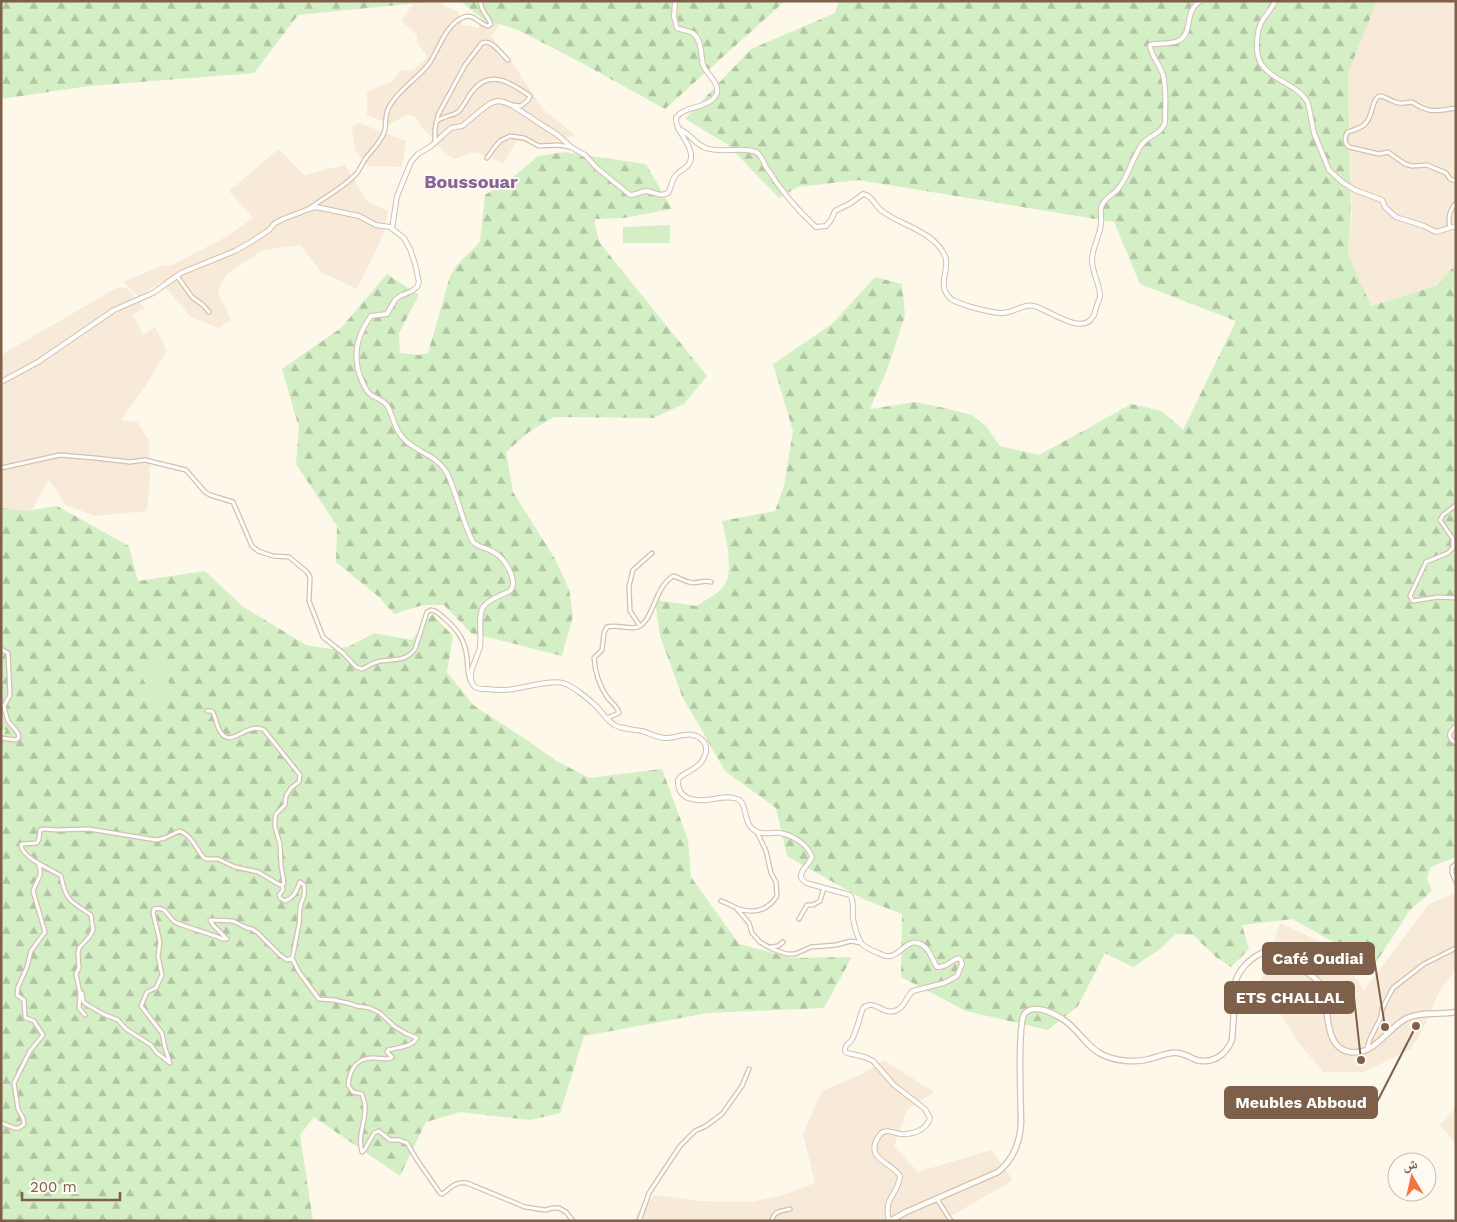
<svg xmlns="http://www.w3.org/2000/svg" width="1457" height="1222" viewBox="0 0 1457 1222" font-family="'Work Sans','Noto Naskh Arabic',sans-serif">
<defs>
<pattern id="forest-firs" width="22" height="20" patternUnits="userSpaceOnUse" patternTransform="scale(1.25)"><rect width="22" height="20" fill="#d4efc6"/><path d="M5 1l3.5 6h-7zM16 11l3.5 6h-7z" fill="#b1c5a3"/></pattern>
</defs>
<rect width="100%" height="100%" fill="#fef8ea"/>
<path fill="#f7ead8" d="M415,1H440L445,6L457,11L462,25L479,28L487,1L500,17L499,27L491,36L511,61L543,109L575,135L549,143L517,141L503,163L475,152L454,159L442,150L420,125L416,117L407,115L390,124L367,115V92L393,81L400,71L413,70L428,57L417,43V35L401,21Z
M1376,1H1456V266L1441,284L1370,306L1348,254L1352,213L1348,73Z
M359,123L406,141L402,167L369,166L355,151L352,127Z
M279,149L304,175L345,165L367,201L388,211L383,236L357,289L321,272L300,245L263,250L226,275L218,292L231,320L219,328L191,317L161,282L138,297L124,282L161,266L172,265L226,237L253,218L229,191Z
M118,287L128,289L145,308L133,314L143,335L155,327L167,350L150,379L121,420L137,422L149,440L150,480L147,511L95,516L66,505L49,480L23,525L1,519V355Z
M1456,893V970L1441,988L1423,1029L1411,1049L1364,1072H1323L1297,1041L1261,981L1280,923L1336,949L1364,990L1429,904Z
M884,1060L934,1092L907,1110L894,1146L918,1172L991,1150L1013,1180L943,1221H634L637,1213L655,1195L701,1201L752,1202L783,1195L815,1183L803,1134L822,1091L862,1074Z
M1456,1107V1143L1440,1125Z"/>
<path fill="url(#forest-firs)" d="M1,1H421L418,3L298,15L254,73L89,86L1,99Z
M460,1H785L665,109L580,62L518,30L483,19Z
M839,1H1377L1348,73L1351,211L1348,254L1371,306L1438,285L1456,264V857L1431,867L1427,878L1432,891L1410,910L1367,976L1339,945L1292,919L1242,925L1249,949L1231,967L1216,957L1193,935L1176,934L1159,950L1133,967L1105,953L1078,1006L1048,1030L966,1011L901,977L902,914L863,899L787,856L776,808L725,771L682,696L660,636L655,600L697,606C705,600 716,595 723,587C735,574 726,537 722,521L775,511L784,486L793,431L773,364L832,324L875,277L902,284L905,316L887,370L870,409L915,402L949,409L972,415L986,426L1000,446L1039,455L1085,430L1131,404L1162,411L1183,430L1236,321L1140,284L1114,222L858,180L798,187L779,198L727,144L685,119L751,49L835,13Z
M565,152L646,164L672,209L624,218L594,219L599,242L707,376L684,404L653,418L554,417L529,432L506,452L513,492L555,559L569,589L573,616L562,656L471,633L444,605H423L394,614L379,597L336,562L337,526L296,464L299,428L282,369L341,328L387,274L419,295L399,333L400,353L419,355L428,353L450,276L456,266L480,242L485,195L512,178L538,156Z
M57,506L129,546L138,581L205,571L242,606L306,645L330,649L348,647L374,633L412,640L432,614L453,636L447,672L473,705L527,740L555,760L589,778L662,769L688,840L691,877L739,944L792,958L852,957L824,1008L708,1013L584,1036L560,1113L530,1120L460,1112L426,1122L400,1176L314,1117L300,1135L313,1221H1V741L6,729L1,731V508L27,511Z"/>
<path fill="#d4efc6" d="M670,225V243H623V227Z
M157,658L177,699L157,703L135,666Z"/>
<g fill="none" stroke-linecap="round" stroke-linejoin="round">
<g stroke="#d3c0ad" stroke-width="5.5">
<path id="minor" d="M1456,108C1436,111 1430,114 1412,102C1407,103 1400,104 1395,102C1389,100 1385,96 1379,96C1370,102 1374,117 1364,125C1360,128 1354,130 1348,132C1344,136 1344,143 1349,147L1379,154L1388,152L1405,164L1412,166L1427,165L1446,173L1450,179L1456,181
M436,122C444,115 451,117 458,112C462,109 468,97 471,93C489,68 510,82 530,96L528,100L521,106L512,105
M435,142V129L438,115L465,65L482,43C492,39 500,53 508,60
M487,158L494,148L500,141L510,136L524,138L539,146L558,145L570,147
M310,208C323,198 346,186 356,174C360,170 362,163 366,158C372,150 380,143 384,133C387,125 384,116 389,107C398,90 416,80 428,65C439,51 444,25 464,17C474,13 479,24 488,26L491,24C487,14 482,14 480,1
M1450,228C1448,218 1449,211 1456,203
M177,276L192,297L203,305L209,312
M1,468L60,455L95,458L130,462L145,460L186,470L205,492L210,495L233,502L252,546L258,551L273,556L289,557L307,572L310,577L309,601L323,637L343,653L356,667L362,669C367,667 372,663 377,662C391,658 405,663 415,649L427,612L431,610C438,611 439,614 444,618C458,630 465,640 467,658C468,667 467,674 471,682
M1456,505L1443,515L1440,520L1453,539V548L1448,553L1426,562L1410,596L1413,601L1438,597L1456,598
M640,626L630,611L629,586L633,570L652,553
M1,649L8,653L10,695L4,706L5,711L8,721L18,733L19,737L16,740L1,738
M607,718L619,713C617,706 612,703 607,697C599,685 595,672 594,658L602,650L604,633L607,627C617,624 630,630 638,627C654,620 654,588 673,576C679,577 683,581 689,582C697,585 703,579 711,582
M1456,726C1449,732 1446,737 1456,743
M1456,864L1452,867V873L1456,882
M721,901C728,903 733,907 739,909C755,914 768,910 777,896L776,882L771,873L766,851L757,832
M737,909L749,923L752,933L760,942L772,949L787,954H795L811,947L836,945L851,941L861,943
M799,919L807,905H813L820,901L824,888
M771,947L778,946L783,942
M292,958L299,972L319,999L334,1000L351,1004L357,1006L370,1008L380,1013L395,1027L407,1034L417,1038C412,1047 399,1047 388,1050L387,1052L392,1057L391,1058C386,1060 381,1058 375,1058C357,1057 350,1068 348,1085L353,1092L362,1094C363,1098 365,1102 365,1106C366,1122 357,1136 362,1152L365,1149L374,1133L379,1131L390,1140H399L407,1143L417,1160L440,1193L442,1194C451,1188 455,1181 467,1183L525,1207L545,1210L553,1208H559L566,1212L573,1221
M82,993L83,1001L86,1004L103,1014L118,1020L126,1029L151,1045L156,1052L170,1063
M85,1015L79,1008L80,993L76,974L79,968L78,954L79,948L90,936L93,930L91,915C71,901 66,902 61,876C51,869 24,859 21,846L22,844L37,843L39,839L40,830L44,829L57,830L89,829L156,840L165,838L179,831C191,834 196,849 204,858L207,859H218L235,867L258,872L280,885H282L284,883L281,865L280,844L275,827V819L276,814L285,805L286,796L291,788L299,782L300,775L264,730C249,722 233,744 224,736C216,730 217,718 212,711H207
M1367,1049L1370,1039L1381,1017L1382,1009L1393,988L1424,964L1456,948
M170,1063L165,1048L162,1033L141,1006L147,992L156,988L162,975L158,956L160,942L153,913L154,909C169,906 167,919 177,923C192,929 208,933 223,939H227L213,925L210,920L233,921L247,928L252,929L258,933L280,955L287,960L292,958L293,955C295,945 297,934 299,924C300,918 299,910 301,904C304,897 305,893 304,885L300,882C296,891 295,897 285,901L280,898L279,895L283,890L282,885
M1,1123C10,1125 16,1133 24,1124L23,1118L18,1109L14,1083L30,1051L43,1035L34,1021L26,1018L25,1016L24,1000L17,995L18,987L27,967L31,951L45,932L33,891C37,878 44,877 38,863
M937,1199L951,1221
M639,1221L649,1193L680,1146L695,1131L706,1126L722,1114L742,1086L749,1069
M772,1221C773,1211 782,1211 790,1209"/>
</g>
<g stroke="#d3c0ad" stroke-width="6">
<path id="tertiary" d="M1275,1C1271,11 1262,18 1259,28C1257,35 1257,41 1257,48C1257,80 1295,79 1308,103L1314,133L1329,170L1342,182L1355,190L1382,200L1385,207L1396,217L1424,226L1436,232L1456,226
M678,129C690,132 694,144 706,148C722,154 741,146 756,152C762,155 763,162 766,167C780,189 797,210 816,227L826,226L831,220L835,211L851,203L863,194C872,195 875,206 882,211C901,226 933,230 945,256C951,269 935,285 951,299C960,305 991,313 1002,313C1013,313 1025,303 1034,306C1049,310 1081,335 1092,318C1095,315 1095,311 1096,308C1097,304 1099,301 1100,297C1101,287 1092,273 1092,260C1092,248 1100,236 1101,224C1102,217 1099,211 1102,205C1104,199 1113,195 1118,189C1129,176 1132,157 1143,143C1150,135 1161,134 1165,123C1165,107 1167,90 1163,75C1160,64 1150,55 1150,45C1159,42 1170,45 1178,41C1194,34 1183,10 1201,1
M392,229L397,196L411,162L418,154L430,147L451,128L462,126L485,107L491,103L498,101L504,102L513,106L559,136L571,147L585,155L597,168L630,195C637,195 641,191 647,191C656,193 660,197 668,193C672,187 671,180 676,175C680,170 688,168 690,162C696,147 675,132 676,118C684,106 703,109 713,99C716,96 718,92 717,88C716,80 706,73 703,65C701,56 702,42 695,35C690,30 683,31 677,28L674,17L675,1
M1,382L38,362L114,310L153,293L181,273L235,251L251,242L269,230L275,223L283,219L309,209L316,207L359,216L376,225L390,227L404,238L410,249L415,264L419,282L417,287L412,291L400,296L395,300L387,314L371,316C356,336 352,358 362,381C364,385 366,391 370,394C376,399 385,400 388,407C395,420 394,430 406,441C418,452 436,456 445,470C449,476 451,482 453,488C460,506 464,525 473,542C480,548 488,548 495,553C505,559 519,581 510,591C502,595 489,599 484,606C477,613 482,636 480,647C478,657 465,676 474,686C478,690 484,689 488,689C493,690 499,690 504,690C518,690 551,679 563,683C573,686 590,700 597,707C604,714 609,724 619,727C627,729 635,730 642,731C649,733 656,737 664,738C677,739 692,728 703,741C707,746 707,750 705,755C700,771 681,772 678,780C677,783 679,788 680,791C682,794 685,797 688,798C705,805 723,793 737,799C749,803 741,826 758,832C765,835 773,832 780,833C793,835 808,845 812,857C809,865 800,869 801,878L806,883L850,895C855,903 852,910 853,918C854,926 858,939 862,944C866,948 871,950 876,952C879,953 883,956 887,956C899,958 906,939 918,943C929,946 931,958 937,967C946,968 950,961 958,958L961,960L962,964L957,976L944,983L913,991C906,996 906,1006 897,1010C884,1017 875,998 863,1008C860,1016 856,1034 851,1041C847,1045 845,1045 845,1051L847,1053L865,1057L873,1061L894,1085L925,1109L930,1118C927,1130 912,1135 901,1134C893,1133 884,1127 879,1136C863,1159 892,1162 900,1176C898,1196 883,1196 889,1221"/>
</g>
<g stroke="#d7c1ab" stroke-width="7">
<path id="secondary" d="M890,1221L906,1212L998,1172C1013,1160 1020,1142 1021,1123C1021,1106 1017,1021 1025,1013C1035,1003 1055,1014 1064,1020C1079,1030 1087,1048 1103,1055C1116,1061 1135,1063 1149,1059C1159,1057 1171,1050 1182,1054C1187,1055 1191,1058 1196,1060C1213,1064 1226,1055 1232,1040C1233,1027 1234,1015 1234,1002C1234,996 1233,989 1235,983C1238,971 1250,958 1262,953C1268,950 1277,948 1284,952C1288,954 1290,959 1293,963C1301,971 1314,974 1320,984C1331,1002 1321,1048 1350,1052C1375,1056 1388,1027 1407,1018C1423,1011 1440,1015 1456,1012"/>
</g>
<use href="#minor" stroke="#fff" stroke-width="3"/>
<use href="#tertiary" stroke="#fff" stroke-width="4"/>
<use href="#secondary" stroke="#fff" stroke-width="4.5"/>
</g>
<g text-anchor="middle" stroke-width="4" stroke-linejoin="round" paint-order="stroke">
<g font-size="18" font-weight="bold" fill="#896299" stroke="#fffbf3">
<text x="471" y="188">Boussouar</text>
</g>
</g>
<path fill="none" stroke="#7e5f49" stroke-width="2" d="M1385 1027L1374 958M1361 1060L1354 997M1416 1026L1377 1102"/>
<g fill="#7e5f49" stroke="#fffbf3" stroke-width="2">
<circle cx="1385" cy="1027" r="5"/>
<circle cx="1361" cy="1060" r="5"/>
<circle cx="1416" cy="1026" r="5"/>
</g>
<g fill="#7e5f49" stroke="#7e5f49" stroke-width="2">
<rect x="1263" y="943" width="111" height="31" rx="5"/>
<rect x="1225" y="982" width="129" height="31" rx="5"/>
<rect x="1225" y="1087" width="152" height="31" rx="5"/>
</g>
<g font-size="16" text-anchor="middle" font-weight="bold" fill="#fff">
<text x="1318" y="964">Café Oudiai</text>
<text x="1290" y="1003">ETS CHALLAL</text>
<text x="1301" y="1108">Meubles Abboud</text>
</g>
<rect width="1457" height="1222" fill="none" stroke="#7e5f49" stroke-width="5"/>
<g transform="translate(1412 1177) rotate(351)"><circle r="24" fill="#fffbf3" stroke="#cbbdaf"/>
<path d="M0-4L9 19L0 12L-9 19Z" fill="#f47444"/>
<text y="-8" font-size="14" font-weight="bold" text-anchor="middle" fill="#7e5f49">ش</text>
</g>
<path d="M22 1192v8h98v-8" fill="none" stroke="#7e5f49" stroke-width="2.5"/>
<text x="30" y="1192" font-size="15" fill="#7e5f49" stroke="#fffbf3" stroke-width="4" paint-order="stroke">200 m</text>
</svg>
